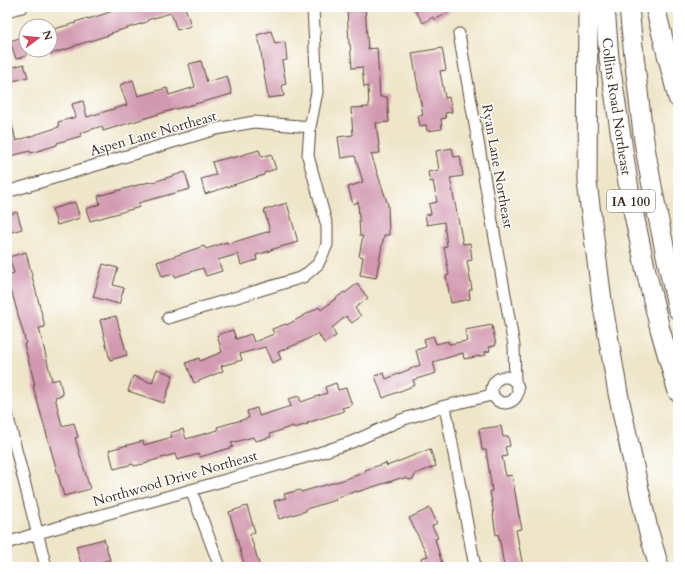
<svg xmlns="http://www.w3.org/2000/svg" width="685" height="574" viewBox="0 0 685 574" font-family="Cardo,serif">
<rect width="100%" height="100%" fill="#fff"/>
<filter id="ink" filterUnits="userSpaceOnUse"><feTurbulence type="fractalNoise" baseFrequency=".025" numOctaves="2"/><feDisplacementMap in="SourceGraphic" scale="8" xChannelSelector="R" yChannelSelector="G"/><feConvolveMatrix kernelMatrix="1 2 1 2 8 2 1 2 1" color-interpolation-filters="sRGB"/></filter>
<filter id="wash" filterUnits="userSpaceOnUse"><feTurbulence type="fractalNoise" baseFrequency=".012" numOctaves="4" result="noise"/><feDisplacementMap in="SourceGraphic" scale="16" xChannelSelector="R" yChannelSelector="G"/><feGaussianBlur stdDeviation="0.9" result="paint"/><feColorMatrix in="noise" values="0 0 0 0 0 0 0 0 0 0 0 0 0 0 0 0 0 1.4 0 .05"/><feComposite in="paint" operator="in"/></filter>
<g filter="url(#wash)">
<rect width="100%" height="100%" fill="#efe6ca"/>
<g id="blocks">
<path fill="#d198af" d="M127,7H185L191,26L177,30L171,13L147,20V22L111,33L112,34L74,46V47L50,54V38H52L50,30L76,23L75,22L88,18V19Z
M365,7L368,49L377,48L380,97H387L389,122L376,123L380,153L371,154L388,205L389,235H384L376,278L360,275L363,257L359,256L363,236H360L358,202L353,204L348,187L363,182L355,156L341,158L338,137L353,135L351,108L369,107L368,86L364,87L362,67L352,68L350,44H349L347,8Z
M413,7H457L435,20L433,17L423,23Z
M271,31L275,44L285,42L287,60L282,61L286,84L282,85L284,96L268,98L263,67L260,44L257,35Z
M26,36V56L16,59L10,41Z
M442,48L446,70L440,71L445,98L449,97L452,112L445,113L446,118L441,119L442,129L427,131L426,125L420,126L418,116L423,115L412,53Z
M201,61L207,82L227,76L232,94L172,110L103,131L102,126L80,133L81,136L57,143V145L31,153L30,151L7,157V118L10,117L16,141L59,127L58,122L76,117L72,104L83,101L87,117L127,105L120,85L133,80L138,96L167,88L169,95L195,87L189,64Z
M24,64L28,77L13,81L10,68Z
M452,148L454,157L460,156L463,176L450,178L463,244L470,243L472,260L467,261L472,290H469L470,299L451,303L446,276L449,275L444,247L447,246L444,222L427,225L425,215L431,214L429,204L437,202L433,181L430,182L428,172L439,170L436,151Z
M259,150L262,157L271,154L276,169L264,173V175L205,194L201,179L216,175L212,162L231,157L232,158Z
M185,172L190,189L138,203L140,207L90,221L86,209L100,204L98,196L149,182L150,183Z
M75,202L80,218L57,225L52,209Z
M287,203L298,242L270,250V251L256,255L257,260L241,265L238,254L218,260L222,271L206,276L203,268L175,277L174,274L162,277L157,262L204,246L206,249L227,242L228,244L270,231L264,210Z
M17,212L22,229L7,233V215Z
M26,252L45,327L39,328L52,381L59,379L63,395L55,397L62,426L74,423L78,437L75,438L90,489L64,496L33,386L35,385L24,344L26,343L12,293H9L7,284V275L14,273L9,257Z
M103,264L118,268L113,285L124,288L119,304L93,297Z
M357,284L368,298L355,308L361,316L352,323L346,316L332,328L336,336L324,343L318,333L304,341L278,352L281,359L272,363L265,347L240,354L242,360L221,366L223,371L194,383L186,363L199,358L200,361L222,352L217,335L233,330L236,339L251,334L254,342L274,334L272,329L286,324L287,325L319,307L321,310L344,292L345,293Z
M116,316L127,355L110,360L100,320Z
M492,325L496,345L489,347L490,351L485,352L486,355L464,359L463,353L433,362L436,373L413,380L415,385L383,398L375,376L384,373L386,379L420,365L416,350L426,347L424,339L433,336L436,344L448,341L449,344L467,341L465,330Z
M157,369L173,375L164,403L128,391L133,376L152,383Z
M336,383L338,390L346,388L352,405L342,408L344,411L307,423L308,424L294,428L293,426L270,434L271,437L255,441L253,437L231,443L233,447L200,457L199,454L177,460L175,454L148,462V463L134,466L133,464L114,469L109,450L143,441L144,445L172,437L170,433L183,429L186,439L218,430L217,427L249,418L247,411L257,408L259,416L291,406L288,399L299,396L301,402L327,393L325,387Z
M501,426L503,437L508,436L510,446L505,447L507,456L502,457L506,476L512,475L519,516V515L522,529L516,530L523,567H504L501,547L498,534L496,535L493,515H494L490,491H492L486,450H482L479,429Z
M430,449L436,466L415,474L414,478L410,480L405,478L402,479L401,478L357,492V491L335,498L336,500L306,509V511L279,519L274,501L286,498L284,494L300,490L301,492L343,480L366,472L365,470L386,463L387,466Z
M247,506L255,532L250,534L260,567H245L229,512Z
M430,508L437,523L432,526L438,538L435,539L443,567H424L421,558L428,556L409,518Z
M104,539L110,560L101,562L103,567H82L76,546Z"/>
</g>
</g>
<g filter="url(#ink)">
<use href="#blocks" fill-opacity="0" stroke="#564638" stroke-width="1"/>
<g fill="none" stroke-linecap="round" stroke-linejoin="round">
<g stroke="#564638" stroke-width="13">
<path id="street" d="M7,11L22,7
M459,34L514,346L515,381
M7,192L216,129L254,122L310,127
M168,318L303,277L318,264L327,245V226L308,156L310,127L317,92L313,7
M492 390a13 13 0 1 1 26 0a13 13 0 1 1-26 0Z
M445,406L475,567
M7,414L46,567
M191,490L220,567
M7,543L38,533L191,490L316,454L352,442L401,420L445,406L492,395"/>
</g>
<g stroke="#564638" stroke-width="21">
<g id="highway">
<path d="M588,7L587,182L602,301L618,393L634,467L648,529L659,567"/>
<path id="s1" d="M605,7L609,58L630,196L645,267L660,329L678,392"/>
<path d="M629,7C633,49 638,92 643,134C652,193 665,252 678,310"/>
<path d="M655,7L678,98"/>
</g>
</g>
<use href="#street" stroke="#fff" stroke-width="11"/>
<use href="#highway" stroke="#fff" stroke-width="19"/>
</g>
</g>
<g text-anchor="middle" stroke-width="3" stroke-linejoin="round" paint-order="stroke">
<rect fill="#fff" stroke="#766a62" stroke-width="1" x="607" y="190" width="48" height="22" rx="3"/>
<g font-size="13" font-weight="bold" fill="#3b2a1e">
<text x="631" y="206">IA 100</text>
</g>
<g font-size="14" fill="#3b2a1e" stroke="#fff">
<text dy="5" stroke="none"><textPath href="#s1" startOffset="100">Collins Road Northeast</textPath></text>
<text transform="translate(153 133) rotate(-16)" y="5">Aspen Lane Northeast</text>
<text transform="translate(498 166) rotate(80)" y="5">Ryan Lane Northeast</text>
<text transform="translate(175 478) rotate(-16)" y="5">Northwood Drive Northeast</text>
</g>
</g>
<rect width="685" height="574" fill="none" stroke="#fff" stroke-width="24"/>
<g transform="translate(38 38) rotate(74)"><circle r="19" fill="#ffffff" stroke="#b1aaa5"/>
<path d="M0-3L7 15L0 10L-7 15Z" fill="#d1495b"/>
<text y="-6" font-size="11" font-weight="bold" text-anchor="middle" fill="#3b2a1e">N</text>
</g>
</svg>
